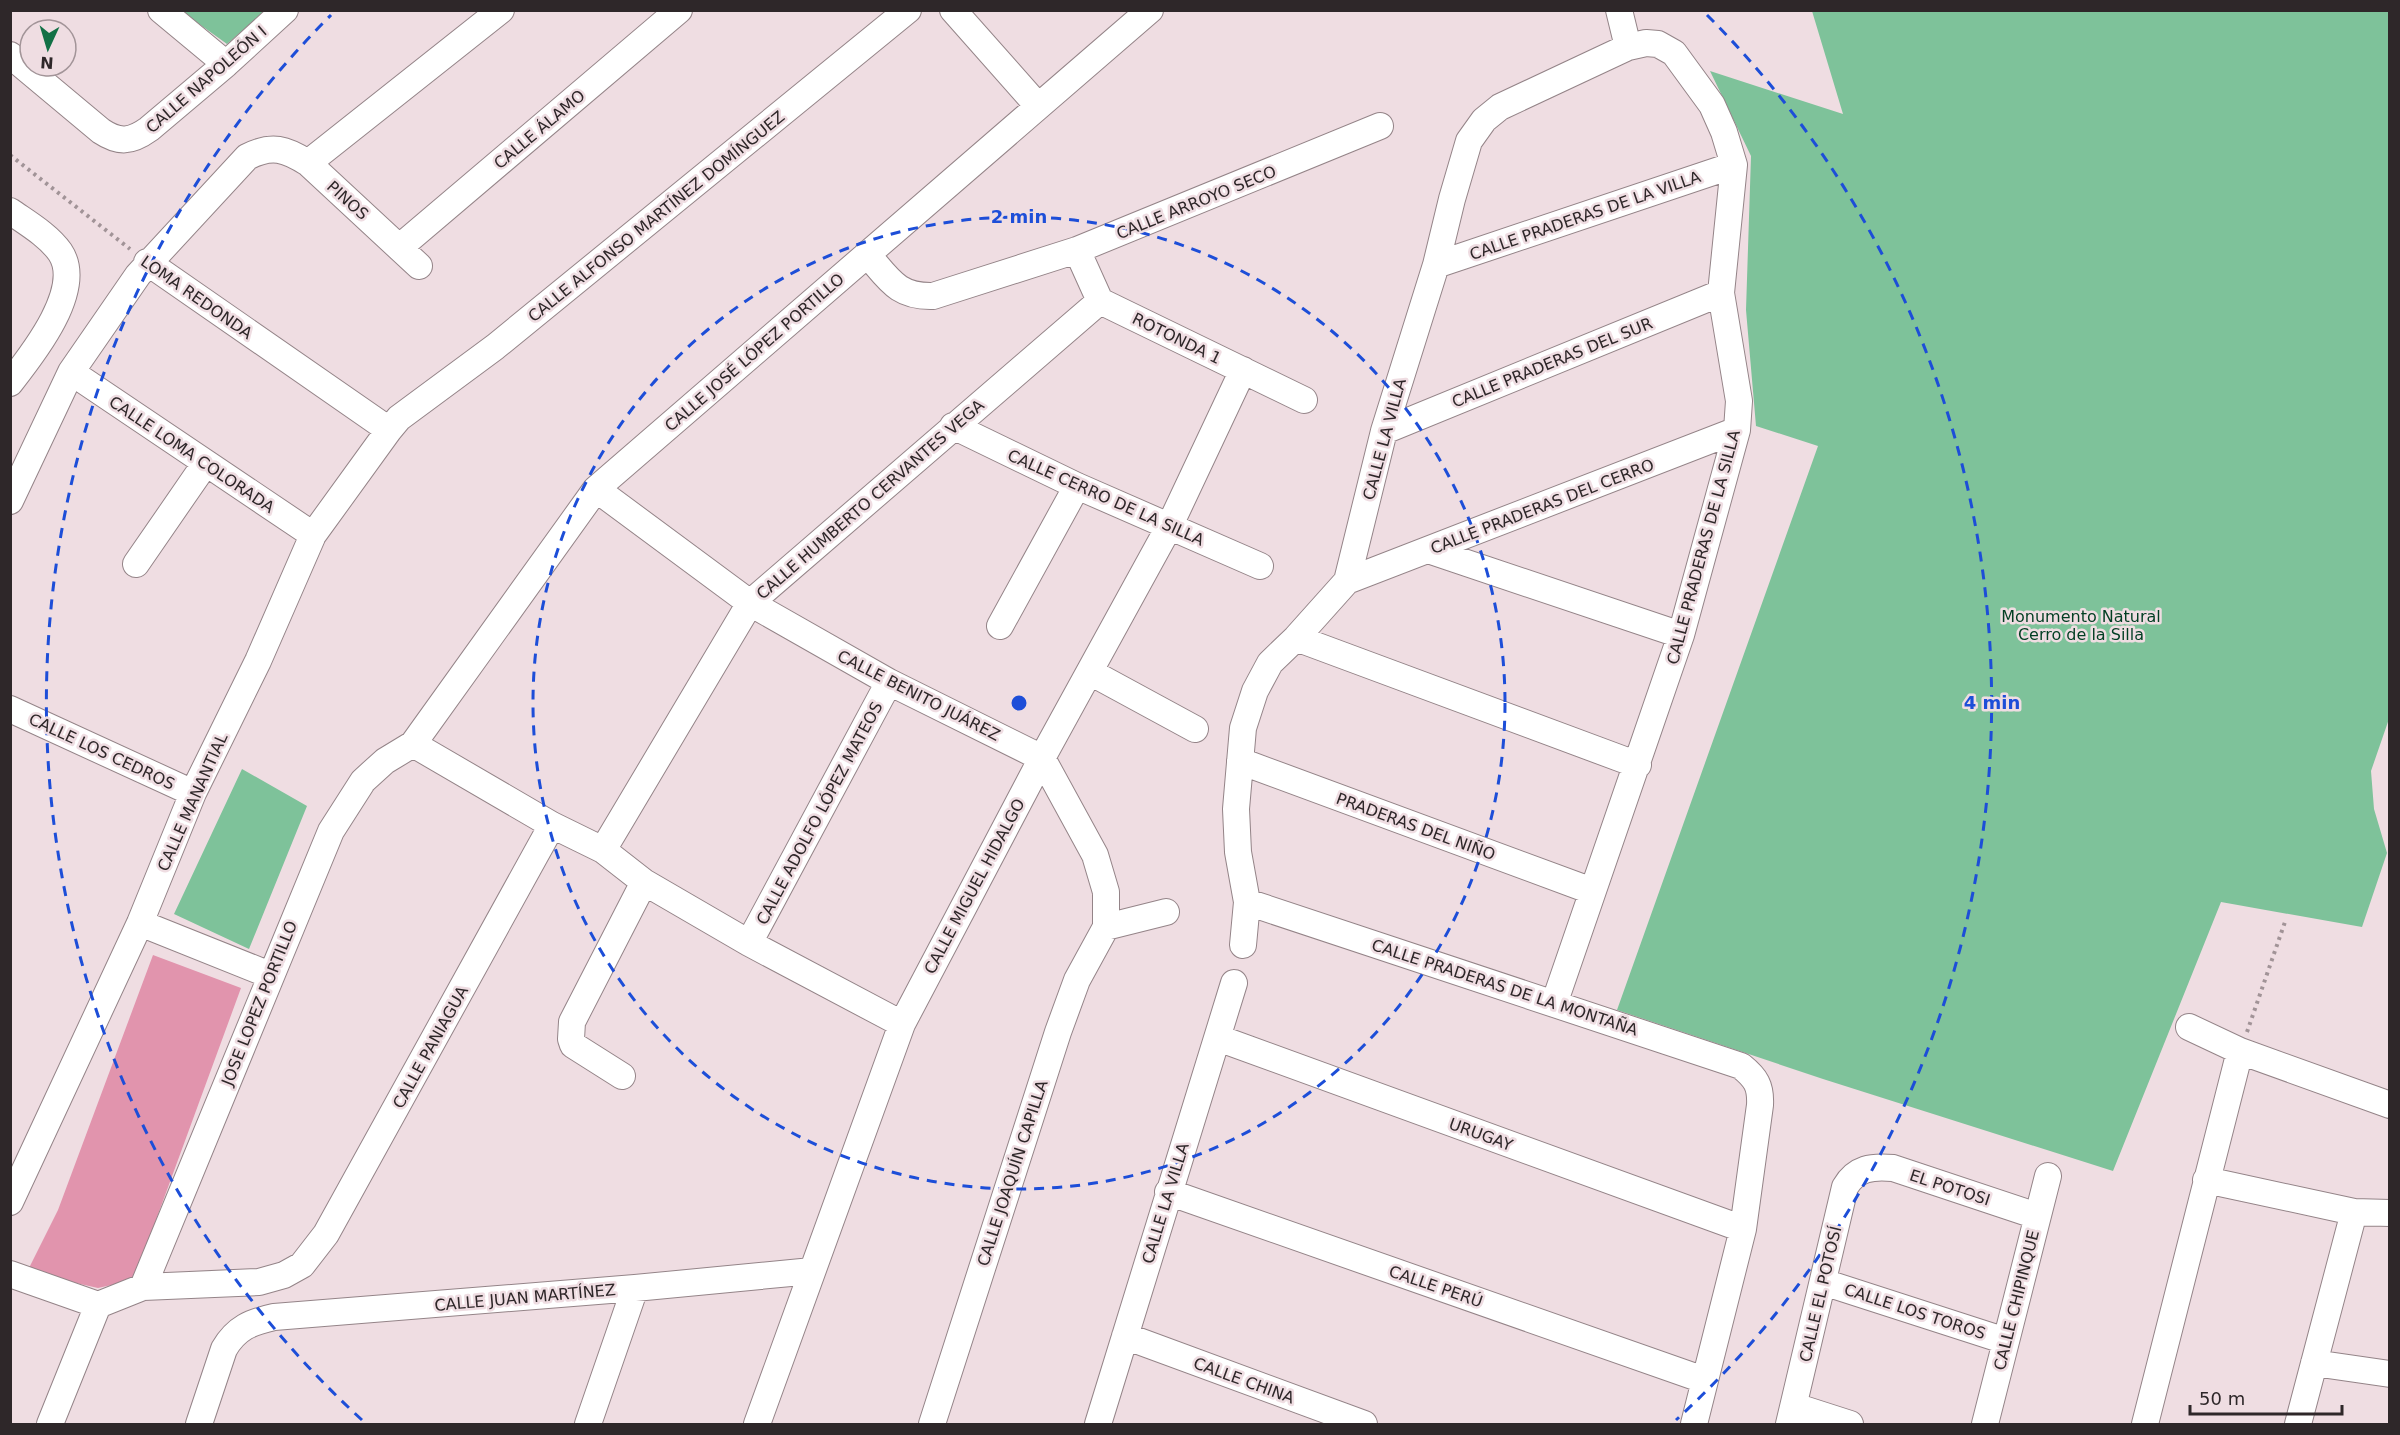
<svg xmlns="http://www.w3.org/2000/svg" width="2400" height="1435" viewBox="0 0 2400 1435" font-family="'DejaVu Sans',sans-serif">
<rect width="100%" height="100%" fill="#efdde2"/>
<path fill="#7ec29a" d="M181,11H265L227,44Z
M1812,11H2389L2390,716L2371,771L2374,809L2387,853L2362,927L2221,902L2113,1171L1823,1079L1617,1010L1818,446L1756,426L1746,310L1751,156L1710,71L1843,114Z
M242,769L307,806L249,949L174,914Z"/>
<path fill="#e194ad" d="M153,955L241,988L134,1280L98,1288L27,1272L58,1210Z"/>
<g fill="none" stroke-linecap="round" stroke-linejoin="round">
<g stroke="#948488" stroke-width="28">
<path id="minor" d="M161,10L226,64
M953,10L1038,106
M1619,10L1628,47
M10,55L101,131C119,143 131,142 149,129L226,64L285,10
M308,163L501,10
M10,211C27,223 48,235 60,252C85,289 32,355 10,383
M400,247L679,10
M1077,250L1100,301L1304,400
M867,254C889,279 897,297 933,296L1077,250L1380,126
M147,262L389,430
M1436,265L1734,165
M71,372L313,535
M953,426L1077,486L1260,566
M1384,431L1721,293
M596,489L750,603L889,682L1042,758L1095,855L1106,892V927L1166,912
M10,501L71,372L138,275L247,157C272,144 286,149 308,163L419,266
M1428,550L1681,635
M136,564L205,464
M1347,581L1737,430
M1000,626L1077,486
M1296,638L1638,765
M1090,672L1195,729
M10,709L193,793
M413,744L552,825L603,850L644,882L749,943L902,1024
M1240,761L1592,891
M603,850L750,603L1100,301
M1247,902L1741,1066C1756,1078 1761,1086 1760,1105L1743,1229L1694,1424
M140,923L270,975
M749,943L889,682
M1243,945L1247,902L1238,852L1236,809L1243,728L1255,691L1270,663L1296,638L1347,581L1384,431L1436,265L1452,199L1469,141L1484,120L1500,107L1628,47L1646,43L1658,44L1674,53L1712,105L1724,132L1734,165L1721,293L1739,401L1737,430L1681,635L1554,1004
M2189,1027L2240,1051L2390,1105
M1218,1038L1743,1229
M622,1076L573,1045L571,1039L572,1022L644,882
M2206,1180L2354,1212L2390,1213
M1168,1192L1704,1380
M10,1202L140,923L193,793L258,661L313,535L389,430L399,418L495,347L908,10
M10,1274L98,1305
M1823,1282L2006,1341
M143,1287L331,831L363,781L385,761L413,744L596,489L1150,10
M98,1305L143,1287L259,1282L284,1275L302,1265L326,1234L552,825
M1125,1336L1364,1424
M2314,1363L2390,1374
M1794,1406L1850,1424
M50,1424L98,1305
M199,1424L224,1349C236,1328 251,1322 274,1317L635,1288L812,1271
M588,1424L635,1288
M757,1424L902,1024L1042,758L1170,525L1243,370
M932,1424L1058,1032L1077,980L1106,927
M1098,1424L1234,983
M1789,1424L1845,1187C1856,1168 1872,1166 1893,1168L2037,1216
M1985,1424L2048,1176
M2145,1424L2240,1051
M2298,1424L2354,1212"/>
</g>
<path stroke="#a19397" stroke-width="4" stroke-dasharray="3 4.5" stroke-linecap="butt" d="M10,155L130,249
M2247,1032L2286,919"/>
<use href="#minor" stroke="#fff" stroke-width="26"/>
</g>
<g fill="none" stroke="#1d4ed8" stroke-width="3" stroke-dasharray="10 8">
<circle cx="1019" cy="703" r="486"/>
<path d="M362 1420A973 973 0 0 1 331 15M1707 15A973 973 0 0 1 1676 1420"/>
</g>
<g text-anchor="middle" stroke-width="5" stroke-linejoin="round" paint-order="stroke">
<g font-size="16" fill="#2e2729" stroke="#efdde2">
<text transform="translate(206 79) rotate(-41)" y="6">CALLE NAPOLEÓN I</text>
<text transform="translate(539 129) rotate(-40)" y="6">CALLE ÁLAMO</text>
<text transform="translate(348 200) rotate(42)" y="6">PINOS</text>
<text transform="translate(1196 202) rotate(-22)" y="6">CALLE ARROYO SECO</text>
<text transform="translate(1585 215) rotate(-19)" y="6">CALLE PRADERAS DE LA VILLA</text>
<text transform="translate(656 216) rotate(-39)" y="6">CALLE ALFONSO MARTÍNEZ DOMÍNGUEZ</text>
<text transform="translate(197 297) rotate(35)" y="6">LOMA REDONDA</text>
<text transform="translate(1177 338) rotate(26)" y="6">ROTONDA 1</text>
<text transform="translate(754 352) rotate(-41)" y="6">CALLE JOSÉ LÓPEZ PORTILLO</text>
<text transform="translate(1552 362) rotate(-22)" y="6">CALLE PRADERAS DEL SUR</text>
<text transform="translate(1384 439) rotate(-75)" y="6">CALLE LA VILLA</text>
<text transform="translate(192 454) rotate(34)" y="6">CALLE LOMA COLORADA</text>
<text transform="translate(1106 497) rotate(24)" y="6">CALLE CERRO DE LA SILLA</text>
<text transform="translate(870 499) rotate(-41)" y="6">CALLE HUMBERTO CERVANTES VEGA</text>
<text transform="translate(1542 506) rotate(-21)" y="6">CALLE PRADERAS DEL CERRO</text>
<text transform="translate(1703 547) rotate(-75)" y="6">CALLE PRADERAS DE LA SILLA</text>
<text transform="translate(919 695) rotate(27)" y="6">CALLE BENITO JUÁREZ</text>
<text transform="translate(102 751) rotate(25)" y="6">CALLE LOS CEDROS</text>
<text transform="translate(192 802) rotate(-66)" y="6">CALLE MANANTIAL</text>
<text transform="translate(819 813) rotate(-62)" y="6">CALLE ADOLFO LÓPEZ MATEOS</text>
<text transform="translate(1416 826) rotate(20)" y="6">PRADERAS DEL NIÑO</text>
<text transform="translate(974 886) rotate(-62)" y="6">CALLE MIGUEL HIDALGO</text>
<text transform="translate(1505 987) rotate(18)" y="6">CALLE PRADERAS DE LA MONTAÑA</text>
<text transform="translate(259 1003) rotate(-68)" y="6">JOSE LOPEZ PORTILLO</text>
<text transform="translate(430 1047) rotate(-61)" y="6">CALLE PANIAGUA</text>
<text transform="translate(1481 1134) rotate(20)" y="6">URUGAY</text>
<text transform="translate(1012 1173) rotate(-72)" y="6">CALLE JOAQUÍN CAPILLA</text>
<text transform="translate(1950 1187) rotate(18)" y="6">EL POTOSI</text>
<text transform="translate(1165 1203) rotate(-73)" y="6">CALLE LA VILLA</text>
<text transform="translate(1436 1286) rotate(19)" y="6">CALLE PERÚ</text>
<text transform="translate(1820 1294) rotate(-77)" y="6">CALLE EL POTOSÍ</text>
<text transform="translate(525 1297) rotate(-5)" y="6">CALLE JUAN MARTÍNEZ</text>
<text transform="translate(2016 1300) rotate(-76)" y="6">CALLE CHIPINQUE</text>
<text transform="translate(1915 1311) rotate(18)" y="6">CALLE LOS TOROS</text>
<text transform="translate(1244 1380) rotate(20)" y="6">CALLE CHINA</text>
</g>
<g font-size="16" fill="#003e22" stroke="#efdde2">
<text x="2081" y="622">Monumento Natural<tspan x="2081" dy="18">Cerro de la Silla</tspan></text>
</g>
</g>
<circle cx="1019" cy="703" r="9" fill="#1d4ed8" stroke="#efdde2" stroke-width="3"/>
<g font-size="18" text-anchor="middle" font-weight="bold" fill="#1d4ed8" stroke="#efdde2" stroke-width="5" stroke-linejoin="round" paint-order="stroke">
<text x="1019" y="223">2 min</text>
<text x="1992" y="709">4 min</text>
</g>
<rect width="2400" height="1435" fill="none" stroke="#2e2729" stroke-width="24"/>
<g transform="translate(48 48) rotate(184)"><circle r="28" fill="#efdde2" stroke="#a29498" stroke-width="1.5"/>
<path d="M0-4.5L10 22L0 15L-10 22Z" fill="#127146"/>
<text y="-9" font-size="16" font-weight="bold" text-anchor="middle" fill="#2e2729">N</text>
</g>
<path d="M2190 1405v9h152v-9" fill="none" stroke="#2e2729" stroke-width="3"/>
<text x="2199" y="1405" font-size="18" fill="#2e2729" stroke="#efdde2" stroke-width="4.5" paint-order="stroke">50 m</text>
</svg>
